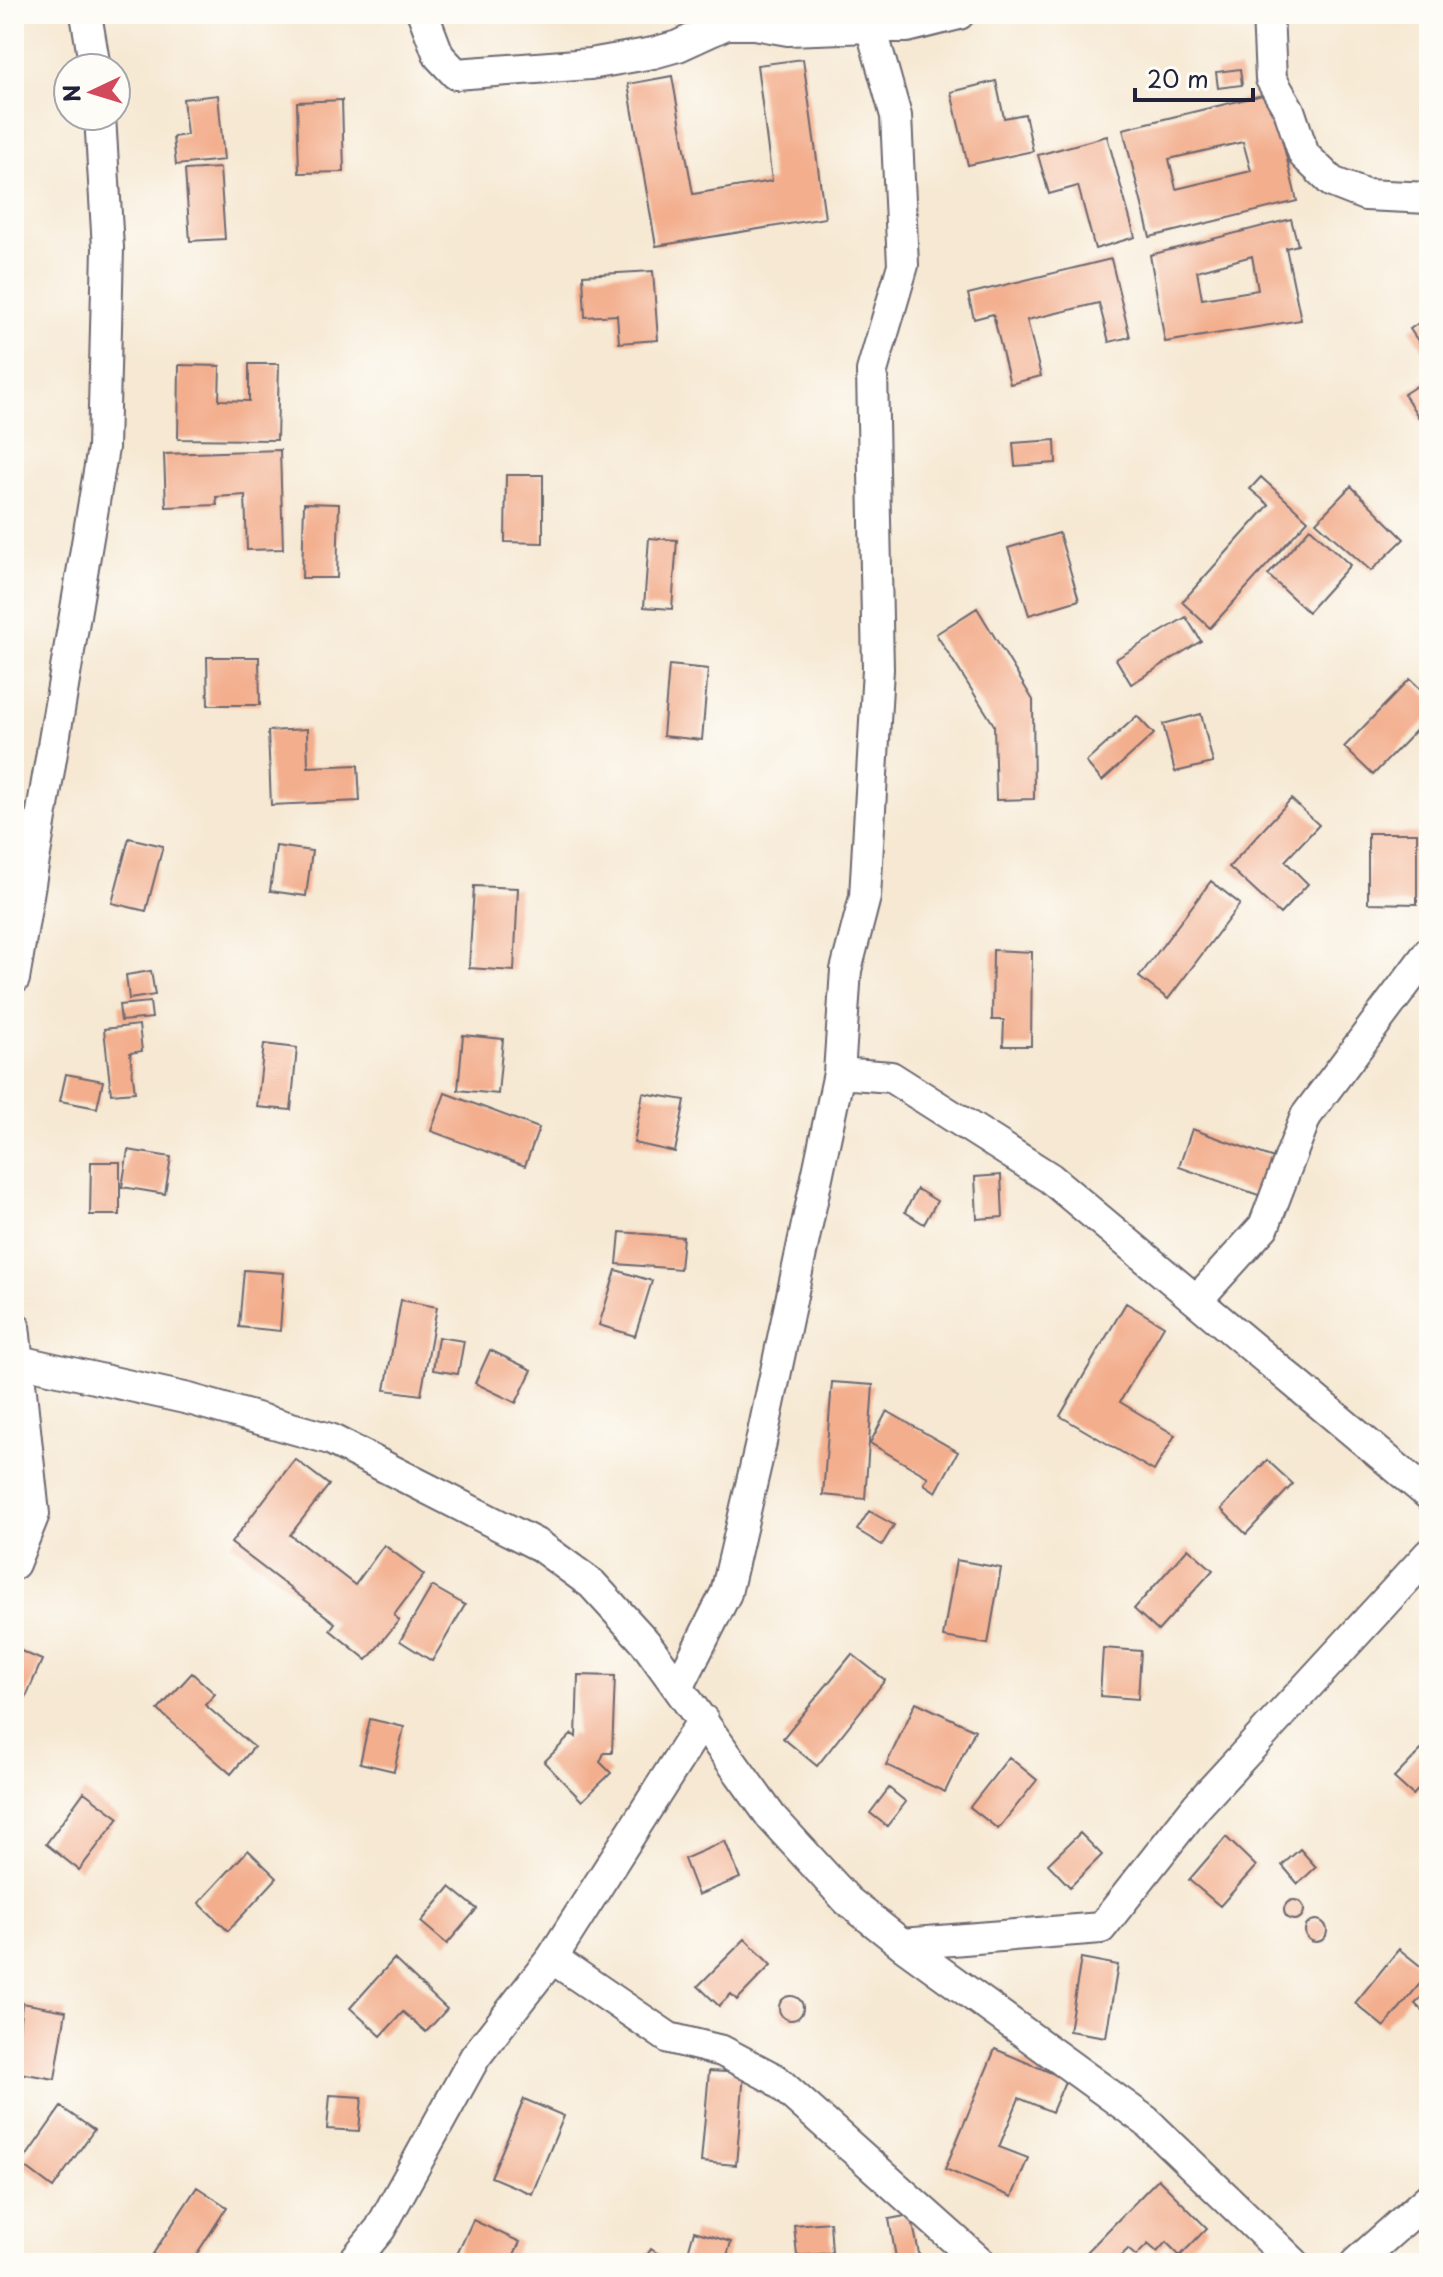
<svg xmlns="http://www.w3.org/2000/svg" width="1443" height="2277" viewBox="0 0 1443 2277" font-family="'Playpen Sans',sans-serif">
<rect width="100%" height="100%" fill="#fdfcf7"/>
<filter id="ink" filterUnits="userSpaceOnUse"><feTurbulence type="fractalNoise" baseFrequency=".0125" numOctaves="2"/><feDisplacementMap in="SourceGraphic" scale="16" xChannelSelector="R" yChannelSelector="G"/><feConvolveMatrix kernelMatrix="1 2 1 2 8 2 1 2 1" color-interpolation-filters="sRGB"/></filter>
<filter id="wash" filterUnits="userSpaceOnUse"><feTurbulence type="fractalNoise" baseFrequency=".006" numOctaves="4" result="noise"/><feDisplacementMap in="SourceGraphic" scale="32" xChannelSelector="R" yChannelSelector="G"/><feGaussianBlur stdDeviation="1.8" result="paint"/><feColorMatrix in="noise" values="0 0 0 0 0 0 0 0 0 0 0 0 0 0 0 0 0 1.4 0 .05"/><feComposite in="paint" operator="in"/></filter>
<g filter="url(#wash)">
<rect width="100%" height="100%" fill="#f6e8d2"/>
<g id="blocks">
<path fill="#f3ae8d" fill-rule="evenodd" d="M803,59L825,218L656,246L628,84L672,76L693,194L772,181L757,65Z
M1240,69L1242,85L1218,88L1216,72Z
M996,81L1004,118L1025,114L1033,151L968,165L951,92Z
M1271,93L1297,201L1150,237L1123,129ZM1243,142L1251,171L1176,189L1169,159Z
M218,95L224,160L176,165L173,137L187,135L183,99Z
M342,100L344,172L299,173L297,102Z
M1107,136L1135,237L1095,249L1078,186L1049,194L1038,155Z
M220,168L225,239L190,241L185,170Z
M1291,219L1298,245L1286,248L1301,320L1165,342L1150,255ZM1252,256L1258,290L1202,299L1197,271Z
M1111,259L1130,337L1109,342L1099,303L1027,320L1041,376L1010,384L993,314L974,319L968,294Z
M653,271L658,340L619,343L617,315L585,317L583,275Z
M1429,316V357L1410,329Z
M249,364H279L277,440L178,439L179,365L220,366L219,400L249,401Z
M1429,378V434L1404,394Z
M1055,440L1056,463L1015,466L1013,443Z
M280,450L283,549L247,550L245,495L216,497L217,505L166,507L164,454Z
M506,475H543V543L505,542Z
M1261,477L1308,520L1210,628L1182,602L1269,505L1250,489Z
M1351,486L1404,539L1371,571L1316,522Z
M304,503L339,504L337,578H302Z
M1310,528L1350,565L1308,612L1268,575Z
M1059,533L1079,600L1029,615L1008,548Z
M649,538L677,540L672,609L644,607Z
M977,608L1033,700L1034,799L996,800L994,725L936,634Z
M1186,617L1201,641L1131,684L1116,659Z
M207,657H259L260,705H208Z
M669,665L708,669L702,740L663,736Z
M1410,679L1429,697V717L1373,775L1344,747Z
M1201,714L1213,763L1175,772L1163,724Z
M1137,716L1154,734L1102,781L1086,762Z
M307,729L308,767L358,765L360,801L271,805L268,731Z
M1291,799L1319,825L1285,861L1308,884L1280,914L1229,867Z
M1368,833H1417V904L1368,903Z
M129,838L163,846L146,911L112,903Z
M276,846L312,851L306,896L270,891Z
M1211,881L1240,904L1168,999L1139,977Z
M474,886L518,888L514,971L469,968Z
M993,950L1032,952L1031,1046H1003L1004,1020H992Z
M151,971L155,995L129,999L126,975Z
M150,1002L152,1018L121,1021L119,1005Z
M139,1025L142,1051L130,1053L135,1092L111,1094L104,1029Z
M463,1035L503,1039L498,1094L458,1090Z
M264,1044L297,1048L291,1110L257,1107Z
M66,1074L103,1081L97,1108L60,1101Z
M445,1093L539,1128L525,1166L431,1131Z
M643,1093L685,1100L675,1152L634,1143Z
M1192,1129L1277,1159L1264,1197L1179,1167Z
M128,1150L171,1157L165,1194L122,1187Z
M91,1162H120V1215H90Z
M1001,1175L1003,1217L977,1219L975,1177Z
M917,1189L937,1201L924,1224L905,1212Z
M620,1232L683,1237L680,1269L617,1264Z
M244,1270L284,1273L280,1331L239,1327Z
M616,1270L652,1281L635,1336L599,1325Z
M401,1300L437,1307L421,1395L385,1390Z
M1126,1303L1164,1326L1120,1402L1175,1435L1154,1471L1060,1416Z
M438,1337L464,1341L458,1374L433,1370Z
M490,1350L532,1370L516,1403L475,1383Z
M832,1382L873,1385L865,1499L823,1495Z
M887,1411L958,1452L936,1492L924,1484L928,1477L870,1443Z
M295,1459L329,1485L290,1535L355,1585L384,1545L424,1575L394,1615L399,1620L367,1660L330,1630L335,1623L231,1543Z
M1267,1460L1293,1484L1246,1534L1221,1509Z
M869,1511L894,1525L882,1545L857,1530Z
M1188,1548L1213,1570L1158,1631L1134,1609Z
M956,1560L1001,1568L988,1644L943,1637Z
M432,1586L465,1605L432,1661L400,1641Z
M14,1648L42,1660L14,1725Z
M1103,1648L1141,1651L1138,1699L1100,1696Z
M852,1654L885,1680L817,1766L783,1738Z
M192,1673L215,1694L205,1705L254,1747L231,1774L158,1710Z
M578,1675L615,1676L612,1753H604L600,1762L611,1773L582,1801L544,1762L572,1734L576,1737Z
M916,1702L975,1730L945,1792L886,1765Z
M370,1719L404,1727L394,1771L360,1763Z
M1424,1747L1429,1752V1778L1413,1795L1394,1778Z
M1009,1757L1037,1780L998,1829L970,1807Z
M889,1788L906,1802L887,1826L870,1813Z
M84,1792L119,1818L79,1870L46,1844Z
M1080,1833L1102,1855L1070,1887L1048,1864Z
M1226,1837L1256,1866L1220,1906L1189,1880Z
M725,1841L740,1878L698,1895L684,1859Z
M1300,1849L1316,1867L1298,1884L1282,1865Z
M248,1850L277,1878L228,1931L199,1903Z
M450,1887L477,1909L447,1944L421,1922Z
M1284 1910a10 10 0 1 1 20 0a10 10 0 1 1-20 0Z
M1305 1931a11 11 0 1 1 22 0a11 11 0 1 1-22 0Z
M745,1939L771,1965L737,2000L731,1994L719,2006L698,1986Z
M1399,1949L1429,1973L1384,2027L1355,2003Z
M1081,1958L1118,1965L1106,2037L1069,2031Z
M394,1959L447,2009L426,2032L403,2012L381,2036L350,2008Z
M1429,1989V2017L1415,2004Z
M779 2008a12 12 0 1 1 24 0a12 12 0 1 1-24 0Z
M22,2003L66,2011L55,2079L14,2072Z
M995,2049L1066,2079L1052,2112L1019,2098L999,2147L1028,2158L1012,2197L945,2169Z
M709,2071L744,2073L736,2165L701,2162Z
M330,2095L362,2097L359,2131L327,2129Z
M524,2099L564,2116L532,2194L491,2177Z
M61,2107L94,2130L53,2188L21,2164Z
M1158,2179L1207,2228L1180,2256L1166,2242L1157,2252L1148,2244L1136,2256L1128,2249L1114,2263H1099L1087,2252Z
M197,2187L227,2207L196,2255L208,2263H147Z
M911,2215L921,2263H897L889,2219Z
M473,2220L520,2242L510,2263H453Z
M830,2222L832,2253L797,2256L794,2225Z
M694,2231L731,2242L725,2263H685Z
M651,2249L672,2263H642Z"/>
</g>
</g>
<g filter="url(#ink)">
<use href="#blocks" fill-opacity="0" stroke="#6c6770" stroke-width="2"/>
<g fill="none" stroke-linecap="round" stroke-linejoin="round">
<g stroke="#6c6770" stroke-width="34">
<path id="street" d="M86,14L95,68
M423,14L439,56L456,74L590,64L653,53L678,46L726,24H755L788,30L871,27L896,116L903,265L872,371L878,669L865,897L846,970L839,1073L760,1447L726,1593L679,1686
M869,14L871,27H907L959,14
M1268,14L1271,79L1289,110L1304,155L1332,182L1365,195L1429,198
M14,979L103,448L108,248L100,116
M839,1073L891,1077L1050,1178L1429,1495
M1197,1300L1264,1226L1306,1116L1429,952
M14,1326L34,1514L14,1564
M14,1360L189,1399L330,1439L540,1546L592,1584L645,1642L772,1818L848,1901L902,1944L1146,2121L1294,2263
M902,1944L1101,1928L1197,1806L1429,1554
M552,1958L669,2038L722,2051L775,2079L981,2263
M352,2263L380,2229L475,2057L552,1958L703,1720
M1356,2263L1429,2198"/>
</g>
<use href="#street" stroke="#fff" stroke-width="30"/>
</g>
</g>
<rect width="1443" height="2277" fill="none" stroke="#fdfcf7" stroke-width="48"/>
<g transform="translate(92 92) rotate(266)"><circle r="38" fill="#fdfcf7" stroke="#a5a5ac" stroke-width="2"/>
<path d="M0-6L14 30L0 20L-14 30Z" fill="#d1495b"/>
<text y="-12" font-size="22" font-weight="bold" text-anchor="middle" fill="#22223b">N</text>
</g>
<path d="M1135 88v12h118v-12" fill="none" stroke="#22223b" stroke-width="4"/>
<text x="1147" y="88" font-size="24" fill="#22223b" stroke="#fdfcf7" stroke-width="6" paint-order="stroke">20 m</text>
</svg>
